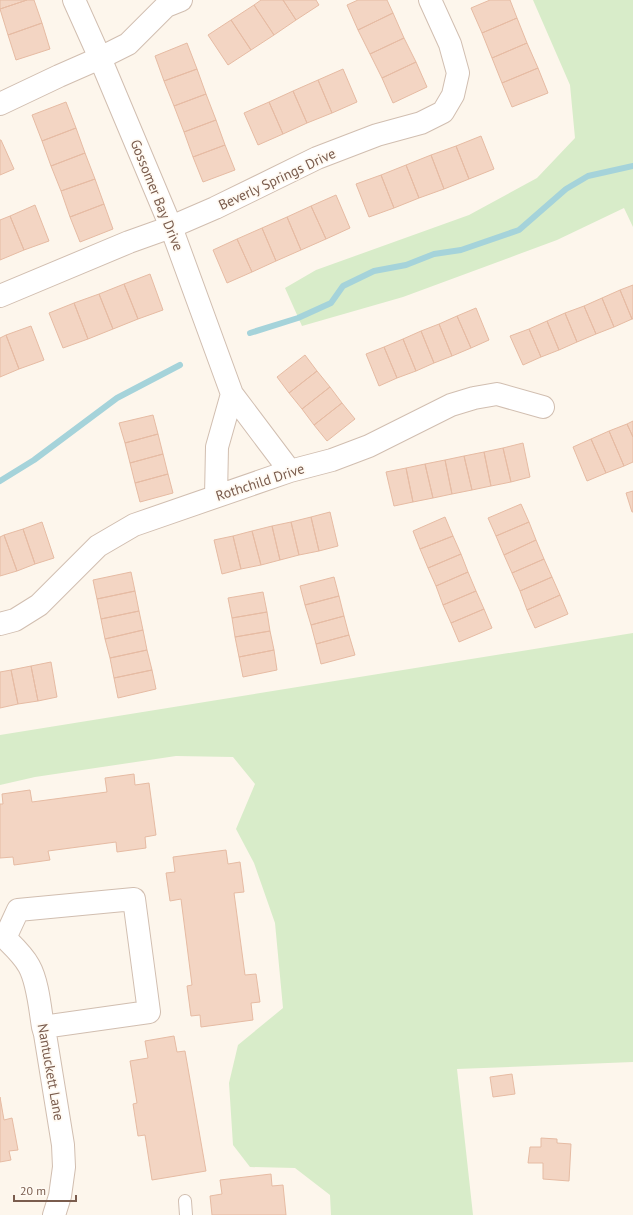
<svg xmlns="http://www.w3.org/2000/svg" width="633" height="1215" viewBox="0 0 633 1215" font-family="'PT Sans',sans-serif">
<rect width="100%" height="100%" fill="#fdf6ec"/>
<path fill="#d8ecc9" d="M533,0H633V227L624,208L557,240L403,297L302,326L285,288L316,270L469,215L537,178L575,138L570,85Z
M633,633V1062L457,1069L473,1215H331L330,1195L295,1168L250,1167L233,1145L229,1083L238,1045L283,1008L275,923L254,863L236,829L255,784L233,757L176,756L35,777L0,785V735Z"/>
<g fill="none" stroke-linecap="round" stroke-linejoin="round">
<path stroke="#a5d3da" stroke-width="6" d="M250,333L298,318L331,303L343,286L374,271L406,265L434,254L461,250L519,230L566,189L588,176L633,166
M0,481L34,460L117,398L180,365"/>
</g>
<path fill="#f3d5c3" stroke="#e6bba3" d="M0,0H27L0,9Z
M27,0H34L42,23L8,35L0,9Z
M261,0H283L296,20L274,35L254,5Z
M283,0H316L319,5L296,20Z
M358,0H387L393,13L358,30L347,5Z
M490,0H510L517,18L482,33L471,8Z
M254,5L274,35L251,50L231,20Z
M393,13L404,38L370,54L358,30Z
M517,18L527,43L492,58L482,33Z
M231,20L251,50L228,65L208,35Z
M42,23L50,49L16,60L8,35Z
M404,38L416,62L382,78L370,54Z
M187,43L197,69L164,81L155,56Z
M527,43L538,68L502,83L492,58Z
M416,62L427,87L393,103L382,78Z
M538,68L548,93L512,107L502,83Z
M197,69L206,94L174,106L164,81Z
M343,69L357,102L332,113L318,80Z
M318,80L332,113L307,123L293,91Z
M293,91L307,123L283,134L269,102Z
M206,94L216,120L184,132L174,106Z
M66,102L76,128L42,141L32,115Z
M269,102L283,134L258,145L244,113Z
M216,120L225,145L193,157L184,132Z
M76,128L85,153L51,166L42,141Z
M481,136L494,169L469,179L456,146Z
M0,140H1L14,169L0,175Z
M225,145L235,170L203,182L193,157Z
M456,146L469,179L444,189L431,155Z
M85,153L95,179L61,191L51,166Z
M431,155L444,189L419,198L406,165Z
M406,165L419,198L394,208L381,175Z
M381,175L394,208L369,217L356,184Z
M95,179L104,204L70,217L61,191Z
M336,195L350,228L326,239L311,206Z
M104,204L113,229L80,242L70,217Z
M35,205L49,241L24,250L10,216Z
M311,206L326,239L301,250L287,217Z
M10,216L24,250L0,260V220Z
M287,217L301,250L276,261L262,228Z
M262,228L276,261L252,272L237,239Z
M237,239L252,272L227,283L213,250Z
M150,274L163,310L138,319L124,284Z
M124,284L138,319L113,329L99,294Z
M633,285V319H632L620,290Z
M620,290L632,319L614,327L602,298Z
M99,294L113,329L88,339L74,303Z
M602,298L614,327L596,334L584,306Z
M74,303L88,339L63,348L49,313Z
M584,306L596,334L577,342L565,313Z
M476,308L489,340L471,348L457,316Z
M565,313L577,342L559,350L547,321Z
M457,316L471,348L452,356L439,324Z
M547,321L559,350L541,357L529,329Z
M439,324L452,356L434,363L421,331Z
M31,326L44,360L19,369L6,335Z
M529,329L541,357L523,365L510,336Z
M421,331L434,363L416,371L403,339Z
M6,335L19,369L0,377V338Z
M403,339L416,371L397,378L384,347Z
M384,347L397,378L379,386L366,354Z
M305,355L317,371L289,393L277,377Z
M317,371L330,387L302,409L289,393Z
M330,387L342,403L314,425L302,409Z
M342,403L355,419L327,441L314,425Z
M153,415L158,434L125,443L119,423Z
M633,421V437L627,424Z
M627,424L633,437V462L624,466L609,431Z
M609,431L624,466L606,473L591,439Z
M158,434L163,454L130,463L125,443Z
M591,439L606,473L587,481L573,447Z
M523,443L530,477L511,482L503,448Z
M503,448L511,482L491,486L484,452Z
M484,452L491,486L472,490L464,456Z
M163,454L168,474L135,483L130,463Z
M464,456L472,490L452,494L445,460Z
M445,460L452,494L433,498L425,464Z
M425,464L433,498L413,502L406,468Z
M406,468L413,502L394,506L386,472Z
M168,474L173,493L140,502L135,483Z
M633,491V512H632L626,493Z
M521,504L529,522L496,536L488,518Z
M330,512L338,546L319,551L311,517Z
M311,517L319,551L299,555L291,522Z
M445,517L453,536L420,549L413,531Z
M42,522L54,558L35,564L23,529Z
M291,522L299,555L280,560L272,526Z
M529,522L536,540L504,555L496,536Z
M272,526L280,560L261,565L252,531Z
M23,529L35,564L17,571L4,535Z
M252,531L261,565L241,569L233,536Z
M4,535L17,571L0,576V537Z
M233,536L241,569L222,574L214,540Z
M453,536L461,554L428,568L420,549Z
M536,540L544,559L512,573L504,555Z
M461,554L468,572L436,586L428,568Z
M544,559L552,577L520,591L512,573Z
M131,572L135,591L97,599L93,580Z
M468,572L476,591L443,605L436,586Z
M334,577L339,596L305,605L300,586Z
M552,577L560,595L527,610L520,591Z
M135,591L139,611L101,619L97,599Z
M476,591L484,609L451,623L443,605Z
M263,592L267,612L232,618L228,598Z
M560,595L568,614L535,628L527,610Z
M339,596L344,616L311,625L305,605Z
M484,609L492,628L459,642L451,623Z
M139,611L143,630L105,639L101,619Z
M267,612L270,631L235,637L232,618Z
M344,616L349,635L316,644L311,625Z
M143,630L147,650L110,658L105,639Z
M270,631L274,650L239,657L235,637Z
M349,635L355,655L321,664L316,644Z
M147,650L152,670L114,678L110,658Z
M274,650L277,670L243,677L239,657Z
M51,662L57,697L38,701L31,666Z
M31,666L38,701L18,704L11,670Z
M11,670L18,704L0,708V672Z
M152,670L156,689L118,698L114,678Z
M134,774L135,785L149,783L156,835L145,837L146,848L117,852L116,842L48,851L50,860L14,865L13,857L0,858V804H3L2,794L30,790L32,802L107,792L105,778Z
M226,850L228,864L240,862L244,892L234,893L245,975L256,974L260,1002L251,1003L253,1020L201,1027L200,1015L191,1016L187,986L192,985L181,899L170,901L166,873L175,872L173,857Z
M174,1036L177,1052L185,1051L206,1171L152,1180L145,1135L138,1136L133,1104L137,1103L130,1061L148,1058L145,1041Z
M512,1074L515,1094L493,1097L490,1077Z
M0,1097L4,1120L12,1118L18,1150L9,1151L11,1160L0,1162Z
M541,1138L557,1139V1143L571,1144L569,1181L543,1179V1163H528L530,1147H541Z
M271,1174L272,1186L283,1185L286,1215H212L210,1196L222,1194L220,1180Z"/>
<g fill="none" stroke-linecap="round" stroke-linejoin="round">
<g stroke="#d1beb0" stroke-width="14">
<path id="lane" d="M185,1201L186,1215"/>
</g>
<g stroke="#d1beb0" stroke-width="24">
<path id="street" d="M74,0L100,58L171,227L232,394L290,471
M0,104L59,76L100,58L128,44L166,6L181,0
M0,296L129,242L171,227L215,208L317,158L377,135L421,123L443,112L453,95L458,73L450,44L430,0
M216,496L217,447L232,394
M0,624L15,620L39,605L98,546L134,525L290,471L332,460L369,446L451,405L474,398L497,394L543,407
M43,1027L149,1012L134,899L18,910L5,938C13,946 23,955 29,966C38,982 40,1009 43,1027L45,1034L63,1145L64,1167L60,1196L54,1215"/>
</g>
<use href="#lane" stroke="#fff" stroke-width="12"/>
<use href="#street" stroke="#fff" stroke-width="22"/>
</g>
<g text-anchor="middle" stroke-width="3.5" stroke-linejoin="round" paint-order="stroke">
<g font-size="14" fill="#7a5c4d" stroke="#fffaf3">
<text transform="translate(277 179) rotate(-25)" y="5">Beverly Springs Drive</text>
<text transform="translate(157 195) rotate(68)" y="5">Gossomer Bay Drive</text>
<text transform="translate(260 482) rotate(-18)" y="5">Rothchild Drive</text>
<text transform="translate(51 1072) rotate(80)" y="5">Nantuckett Lane</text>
</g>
</g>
<path d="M14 1195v6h62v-6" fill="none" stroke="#7a5c4d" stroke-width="2"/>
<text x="20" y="1195" font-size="12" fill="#7a5c4d" stroke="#fffaf3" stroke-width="3" paint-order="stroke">20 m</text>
</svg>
